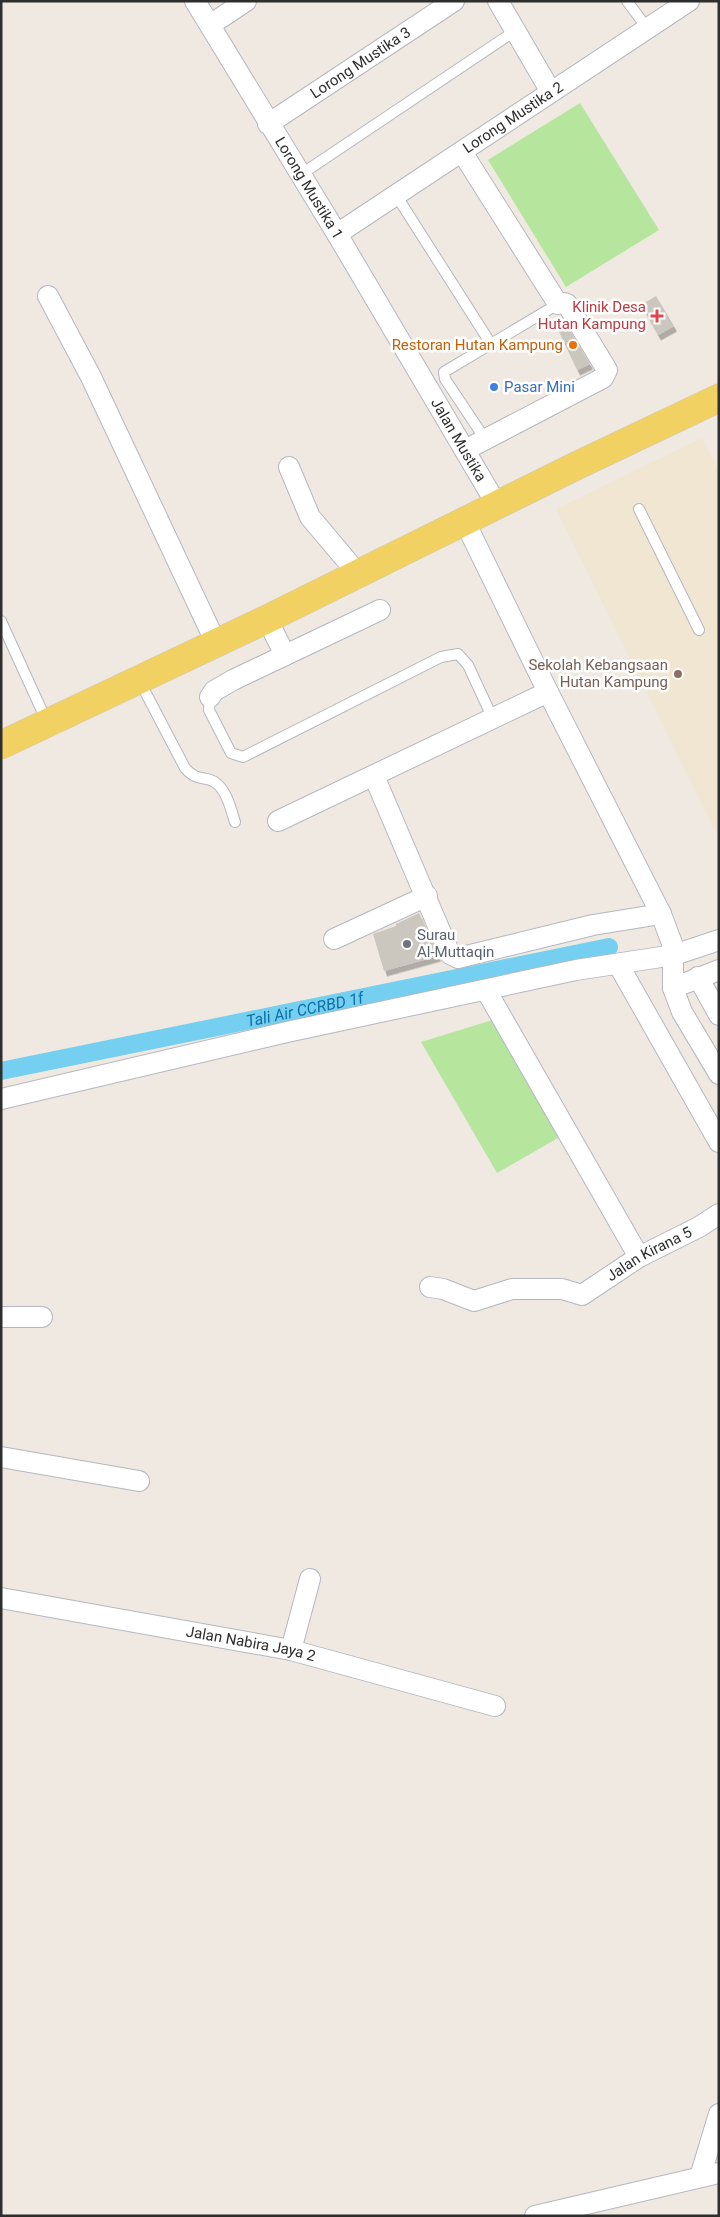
<svg xmlns="http://www.w3.org/2000/svg" width="720" height="2217" viewBox="0 0 720 2217" font-family="Roboto,sans-serif">
<defs>
<filter id="shadow"><feDropShadow dx="3" dy="5.5" stdDeviation="0" flood-color="#0004"/></filter>
</defs>
<rect width="100%" height="100%" fill="#efe9e1"/>
<path fill="#f0e6d1" d="M702,438L719,472V838L556,509Z"/>
<path fill="#b6e59e" d="M580,103L659,230L566,287L488,160Z
M499,1018L565,1134L497,1173L421,1042Z"/>
<g fill="none" stroke-linecap="round" stroke-linejoin="round">
<path stroke="#75cff0" stroke-width="18" id="s1" d="M1,1071L609,947"/>
</g>
<path fill="#cbc7bf" filter="url(#shadow)" d="M656,296L674,326L658,335L641,305Z
M564,321L590,364L577,370L556,325Z
M419,913L438,956L384,971L373,934L396,926V924Z"/>
<g fill="none" stroke-linecap="round" stroke-linejoin="round">
<g stroke="#b4b7c1" stroke-width="12">
<path id="lane" d="M627,1L647,28
M300,175L515,31
M396,195L491,344
M485,439L445,379L444,372L558,304
M639,509L699,630
M1,621L47,722
M139,680L185,768C198,783 206,775 216,783C227,791 231,810 235,822
M210,697L209,710L231,753L243,757L441,657L458,654L468,665L493,719"/>
</g>
<g stroke="#b4b7c1" stroke-width="22">
<g id="street">
<path id="s2" d="M195,1L337,234L497,505"/>
<path d="M498,1L551,92"/>
<path d="M210,25L246,1"/>
<path id="s3" d="M268,124L454,1"/>
<path d="M462,152L558,304L564,303L567,304L607,370L603,378L465,450"/>
<path id="s4" d="M337,234L689,1"/>
<path d="M48,296L91,377L216,643"/>
<path d="M289,467L310,517L358,574"/>
<path d="M465,522L548,692L661,914L673,946V988L682,1012L719,1074"/>
<path d="M267,619L285,655"/>
<path d="M210,697L214,691L233,680L380,610"/>
<path d="M374,776L450,954L458,958L593,925L661,914"/>
<path d="M278,821L548,692"/>
<path d="M334,939L427,896"/>
<path d="M618,964L719,1142"/>
<path d="M698,977L719,1015"/>
<path d="M673,988L719,970"/>
<path d="M486,990L639,1257"/>
<path d="M1,1099L287,1032L576,970L674,955L719,940"/>
<path id="s5" d="M430,1287L443,1289L474,1301L512,1289H562L582,1295L639,1257L699,1227L719,1214"/>
<path d="M1,1317H42"/>
<path d="M1,1457L139,1481"/>
<path id="s6" d="M1,1598L291,1650L495,1706"/>
<path d="M291,1650L310,1579"/>
<path d="M700,2177L719,2114"/>
<path d="M535,2216L719,2173"/>
</g>
</g>
<g stroke="#c9c9c9" stroke-width="29">
<path id="primary" d="M1,745L267,619L578,465L719,398"/>
</g>
<use href="#lane" stroke="#fff" stroke-width="10"/>
<use href="#street" stroke="#fff" stroke-width="20"/>
<use href="#primary" stroke="#f2d163" stroke-width="28"/>
</g>
<path fill="#e0444e" stroke="#fff" stroke-width="2" d="M654.5 308.5h5v5h5v5h-5v5h-5v-5h-5v-5h5z"/>
<circle fill="#e8710a" stroke="#fff" stroke-width="2" cx="573" cy="345" r="5"/>
<circle fill="#3f7fe0" stroke="#fff" stroke-width="2" cx="494" cy="387" r="5"/>
<circle fill="#8d6e63" stroke="#fff" stroke-width="2" cx="678" cy="674" r="5"/>
<circle fill="#6b7280" stroke="#fff" stroke-width="2" cx="407" cy="944" r="5"/>
<g text-anchor="middle" stroke-width="5" stroke-linejoin="round" paint-order="stroke">
<g font-size="15" fill="#2e2e2e" stroke="#fff">
<text dy="5" stroke="none"><textPath href="#s3" startOffset="111">Lorong Mustika 3</textPath></text>
<text dy="5" stroke="none"><textPath href="#s4" startOffset="211">Lorong Mustika 2</textPath></text>
<text dy="5" stroke="none"><textPath href="#s2" startOffset="219">Lorong Mustika 1</textPath></text>
<text dy="5" stroke="none"><textPath href="#s2" startOffset="512">Jalan Mustika</textPath></text>
<text dy="5" stroke="none"><textPath href="#s5" startOffset="236">Jalan Kirana 5</textPath></text>
<text dy="5" stroke="none"><textPath href="#s6" startOffset="254">Jalan Nabira Jaya 2</textPath></text>
</g>
<g font-size="15" fill="#be3a42" stroke="#fff" text-anchor="end">
<text x="646" y="312">Klinik Desa<tspan x="646" dy="17">Hutan Kampung</tspan></text>
</g>
<g font-size="15" fill="#c56008" stroke="#fff" text-anchor="end">
<text x="563" y="350">Restoran Hutan Kampung</text>
</g>
<g font-size="15" fill="#366cbe" stroke="#fff" text-anchor="start">
<text x="504" y="392">Pasar Mini</text>
</g>
<g font-size="15" fill="#785e54" stroke="#fff" text-anchor="end">
<text x="668" y="670">Sekolah Kebangsaan<tspan x="668" dy="17">Hutan Kampung</tspan></text>
</g>
<g font-size="15" fill="#5b616d" stroke="#fff" text-anchor="start">
<text x="417" y="940">Surau<tspan x="417" dy="17">Al-Muttaqin</tspan></text>
</g>
<g font-size="16" font-style="italic" fill="#0d6fa3" stroke="#fff">
<text dy="6" stroke="none"><textPath href="#s1" startOffset="310">Tali Air CCRBD 1f</textPath></text>
</g>
</g>
<rect width="720" height="2217" fill="none" stroke="#2e2e2e" stroke-width="5"/>
</svg>
